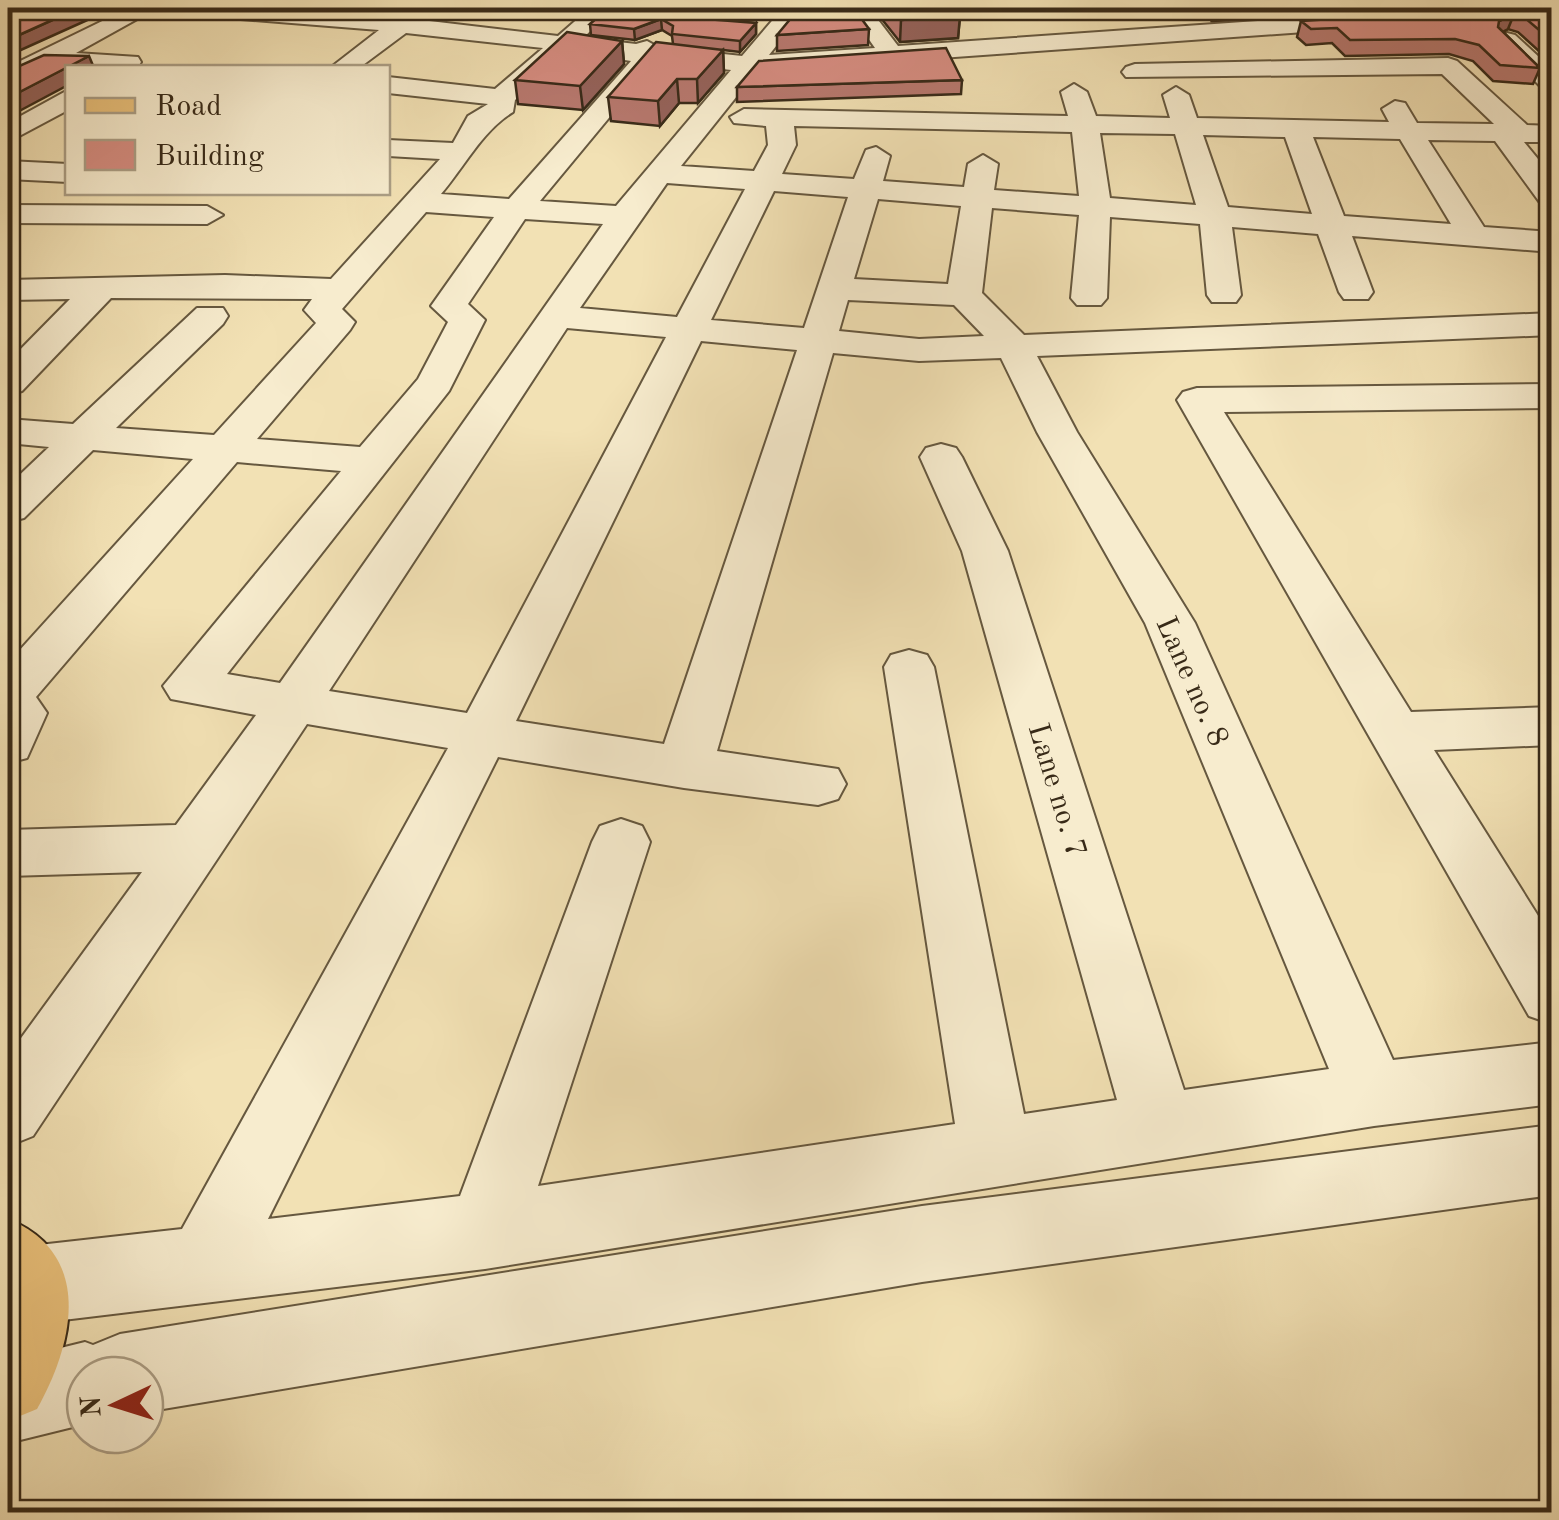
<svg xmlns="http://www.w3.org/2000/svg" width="1559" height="1520" viewBox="0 0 1559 1520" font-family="'Old Standard TT',serif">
<rect width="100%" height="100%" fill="#f2e1b4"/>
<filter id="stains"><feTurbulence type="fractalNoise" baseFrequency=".002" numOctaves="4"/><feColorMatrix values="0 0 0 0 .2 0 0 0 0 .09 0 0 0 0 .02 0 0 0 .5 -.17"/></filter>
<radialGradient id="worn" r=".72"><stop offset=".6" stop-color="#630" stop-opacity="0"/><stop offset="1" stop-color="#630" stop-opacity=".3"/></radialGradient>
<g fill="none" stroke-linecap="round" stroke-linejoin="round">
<g stroke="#66583f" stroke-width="4">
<path id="minor" d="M129,8H157L76,53L138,57L141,62L138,67L49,66L8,85V67Z
M180,8H269L396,18L412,10L420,12L421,20L558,36L590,8H614L583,38L636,44L647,41L658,47L742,56L783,8H806L769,55L875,48L847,8H869L898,46L1374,13L1386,20L1374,27L757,71L681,166L754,171L768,145L766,126L734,123L730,117L744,109L1068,116L1061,92L1074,84L1087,92L1096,116L1170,118L1163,95L1176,87L1189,95L1197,118L1389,122L1382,109L1395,101L1405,103L1417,123L1494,124L1442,74L1126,77L1122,72L1126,67L1135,64L1448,58L1457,61L1527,125L1552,126V142H1524L1552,176V206L1541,204L1495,141L1428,140L1484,227L1552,232V252L1352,236L1373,292L1368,299H1344L1339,292L1318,234L1232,227L1241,295L1236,302H1212L1207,295L1200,224L1110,217L1107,298L1101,305H1077L1071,298L1079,215L992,208L982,293L1024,335L1552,313V335L1037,356L1077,432L1195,623L1393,1060L1552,1042V1104L1374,1126L485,1269L30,1324L8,1315V1255L30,1246L182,1229L448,748L307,724L33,1136L8,1146V1056L142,872L8,876V830L176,825L256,715L171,699L163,686L341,471L237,462L36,697L47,713L27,758L8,763V663L193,459L93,450L24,518L8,522V486L49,447L8,443V419L73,424L197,308H223L228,316L223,324L116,428L214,435L316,323L304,310L312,299L111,298L22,391L8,395V362L70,299L8,300V280L225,275L331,279L440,159L388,156V140L453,143L468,116L488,104L388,93V77L495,89L543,48L406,33L359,68H330L379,30L191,15ZM568,51L631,61L509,199L441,194C465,166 482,131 513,112L515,100ZM656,61L731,70L616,206L540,201ZM794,126L1072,132L1079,196L994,190L998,164L983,155L968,164L964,187L883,181L890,156L876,147L866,150L854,179L782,174L796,145ZM1100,133L1175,134L1196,205L1110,198ZM1203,135L1285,137L1312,214L1228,207ZM1313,137L1400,139L1451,224L1344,216ZM667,183L745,189L677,317L580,308ZM774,191L848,197L804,328L711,320ZM878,199L961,206L948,284L854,279ZM426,212L494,217L431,306L448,322L418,379L360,447L257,439L350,330L355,322L342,309ZM525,219L603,224L280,683L227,674L449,391L485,320L468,304ZM848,300L954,305L984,336L919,339L839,331ZM567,328L666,337L467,713L329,691ZM701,341L797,350L664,744L516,721ZM833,353L919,361L1001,358L1037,432L1145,623L1329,1069L1184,1090L1008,551L962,457L956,448L941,444L926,448L920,457L962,551L1117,1100L1024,1114L934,667L927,655L909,650L891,655L884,667L955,1124L538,1186L650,842L642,826L621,819L600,826L592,842L460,1196L268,1219L498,757L684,788L818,805L838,799L846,784L838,769L717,751Z
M1507,33L1515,35L1552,69V92L1543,89L1499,45L1495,40Z
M68,90V110L8,142V123Z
M8,161L68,164V182L8,179Z
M8,205L207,206L223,215L207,224L8,223Z
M1552,384V408L1224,412L1411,712L1552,707V745L1434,750L1552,938V1024L1529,1016L1177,400L1183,392L1197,388Z
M1552,1125V1195L922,1282L145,1412V1375H85V1424L8,1443V1361L85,1342L93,1345L120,1334L922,1206Z"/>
</g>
<g stroke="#382a18" stroke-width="4">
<path id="major" d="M8,1219C94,1254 74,1343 37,1409L8,1421Z"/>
</g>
<use href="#minor" fill="#f7ecce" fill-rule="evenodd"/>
<use href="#major" fill="#e9c07a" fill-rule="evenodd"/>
</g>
<path fill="#b7786e" stroke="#382a18" stroke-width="2.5" d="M873,8H952L960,16L958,38L900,42Z
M1194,8H1413L1212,21Z
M1552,8V63L1518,32L1508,29L1503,32L1540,68L1533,84L1493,81L1473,61L1449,54L1345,56L1332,43L1306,45L1297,37L1301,21Z
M605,11L756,23V34L740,52L723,50L724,73L698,103H679L660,126L611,121L608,97L673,44L672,36L662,30L635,40L591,35L590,24Z
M869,29L868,45L777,51V35Z
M622,41L624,64L583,110L518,104L515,80Z
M962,80L961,94L737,102V87Z"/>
<path fill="#95625a" stroke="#382a18" stroke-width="2.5" d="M79,8H114L14,53L16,59L8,65V40Z
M1215,8H1413L1212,21Z
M1514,14L1508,29L1493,37L1499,21Z
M960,16L958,38L900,42L901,20Z
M661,19L662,30L635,40L634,29Z
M756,23V34L740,52V41Z
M622,41L624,64L583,110L580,86Z
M723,50L724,73L698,103L697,79Z
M89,56L94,68H68V85L8,117V98Z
M677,79L679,103L660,126L658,101Z"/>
<path fill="#d58c80" stroke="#382a18" stroke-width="2.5" d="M8,8H79L8,40Z
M891,8H952L960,16L901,20Z
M1502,8H1552V41L1524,17L1514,14L1499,21L1498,27L1540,68L1500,65L1479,45L1455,39L1350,40L1337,28L1311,29L1301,21Z
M605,11L756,23L740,41L672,34L673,26L661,19L634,29L590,24Z
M858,14L869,29L777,35L792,17Z
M567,32L622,41L580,86L515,80Z
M656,42L723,50L697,79H677L658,101L608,97Z
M946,48L962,80L737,87L759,61Z
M44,55L89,56L8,98V71Z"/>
<g text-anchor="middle" stroke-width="8" stroke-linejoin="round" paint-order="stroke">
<g font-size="30" fill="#382a18" stroke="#f7ecce">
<text transform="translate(1193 681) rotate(66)" y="10">Lane no. 8</text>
<text transform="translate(1058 790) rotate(73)" y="10">Lane no. 7</text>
</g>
</g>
<rect width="1559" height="1520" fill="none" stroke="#f2e1b4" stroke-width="40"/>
<rect x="10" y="10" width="1539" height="1500" fill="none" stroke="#382a18" stroke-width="5"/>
<rect x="20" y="20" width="1519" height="1480" fill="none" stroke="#382a18" stroke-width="2.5"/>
<rect x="65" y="65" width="325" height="130" fill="#f7ecce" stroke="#ab9e85" stroke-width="2.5"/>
<rect x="85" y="98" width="50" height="15" fill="#e9c07a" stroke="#ab9e85" stroke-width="2.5"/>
<text x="155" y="115" font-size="30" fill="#382a18">Road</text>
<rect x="85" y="140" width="50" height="30" fill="#d58c80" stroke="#ab9e85" stroke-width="2.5"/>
<text x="155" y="165" font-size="30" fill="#382a18">Building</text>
<g transform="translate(115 1405) rotate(266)"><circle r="48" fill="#f7ecce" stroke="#ab9e85" stroke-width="2.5"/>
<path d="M0-8L18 38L0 25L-18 38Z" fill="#8f2418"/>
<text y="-15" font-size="28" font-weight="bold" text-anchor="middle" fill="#382a18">N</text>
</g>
<rect width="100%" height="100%" filter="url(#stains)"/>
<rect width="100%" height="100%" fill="url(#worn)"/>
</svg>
